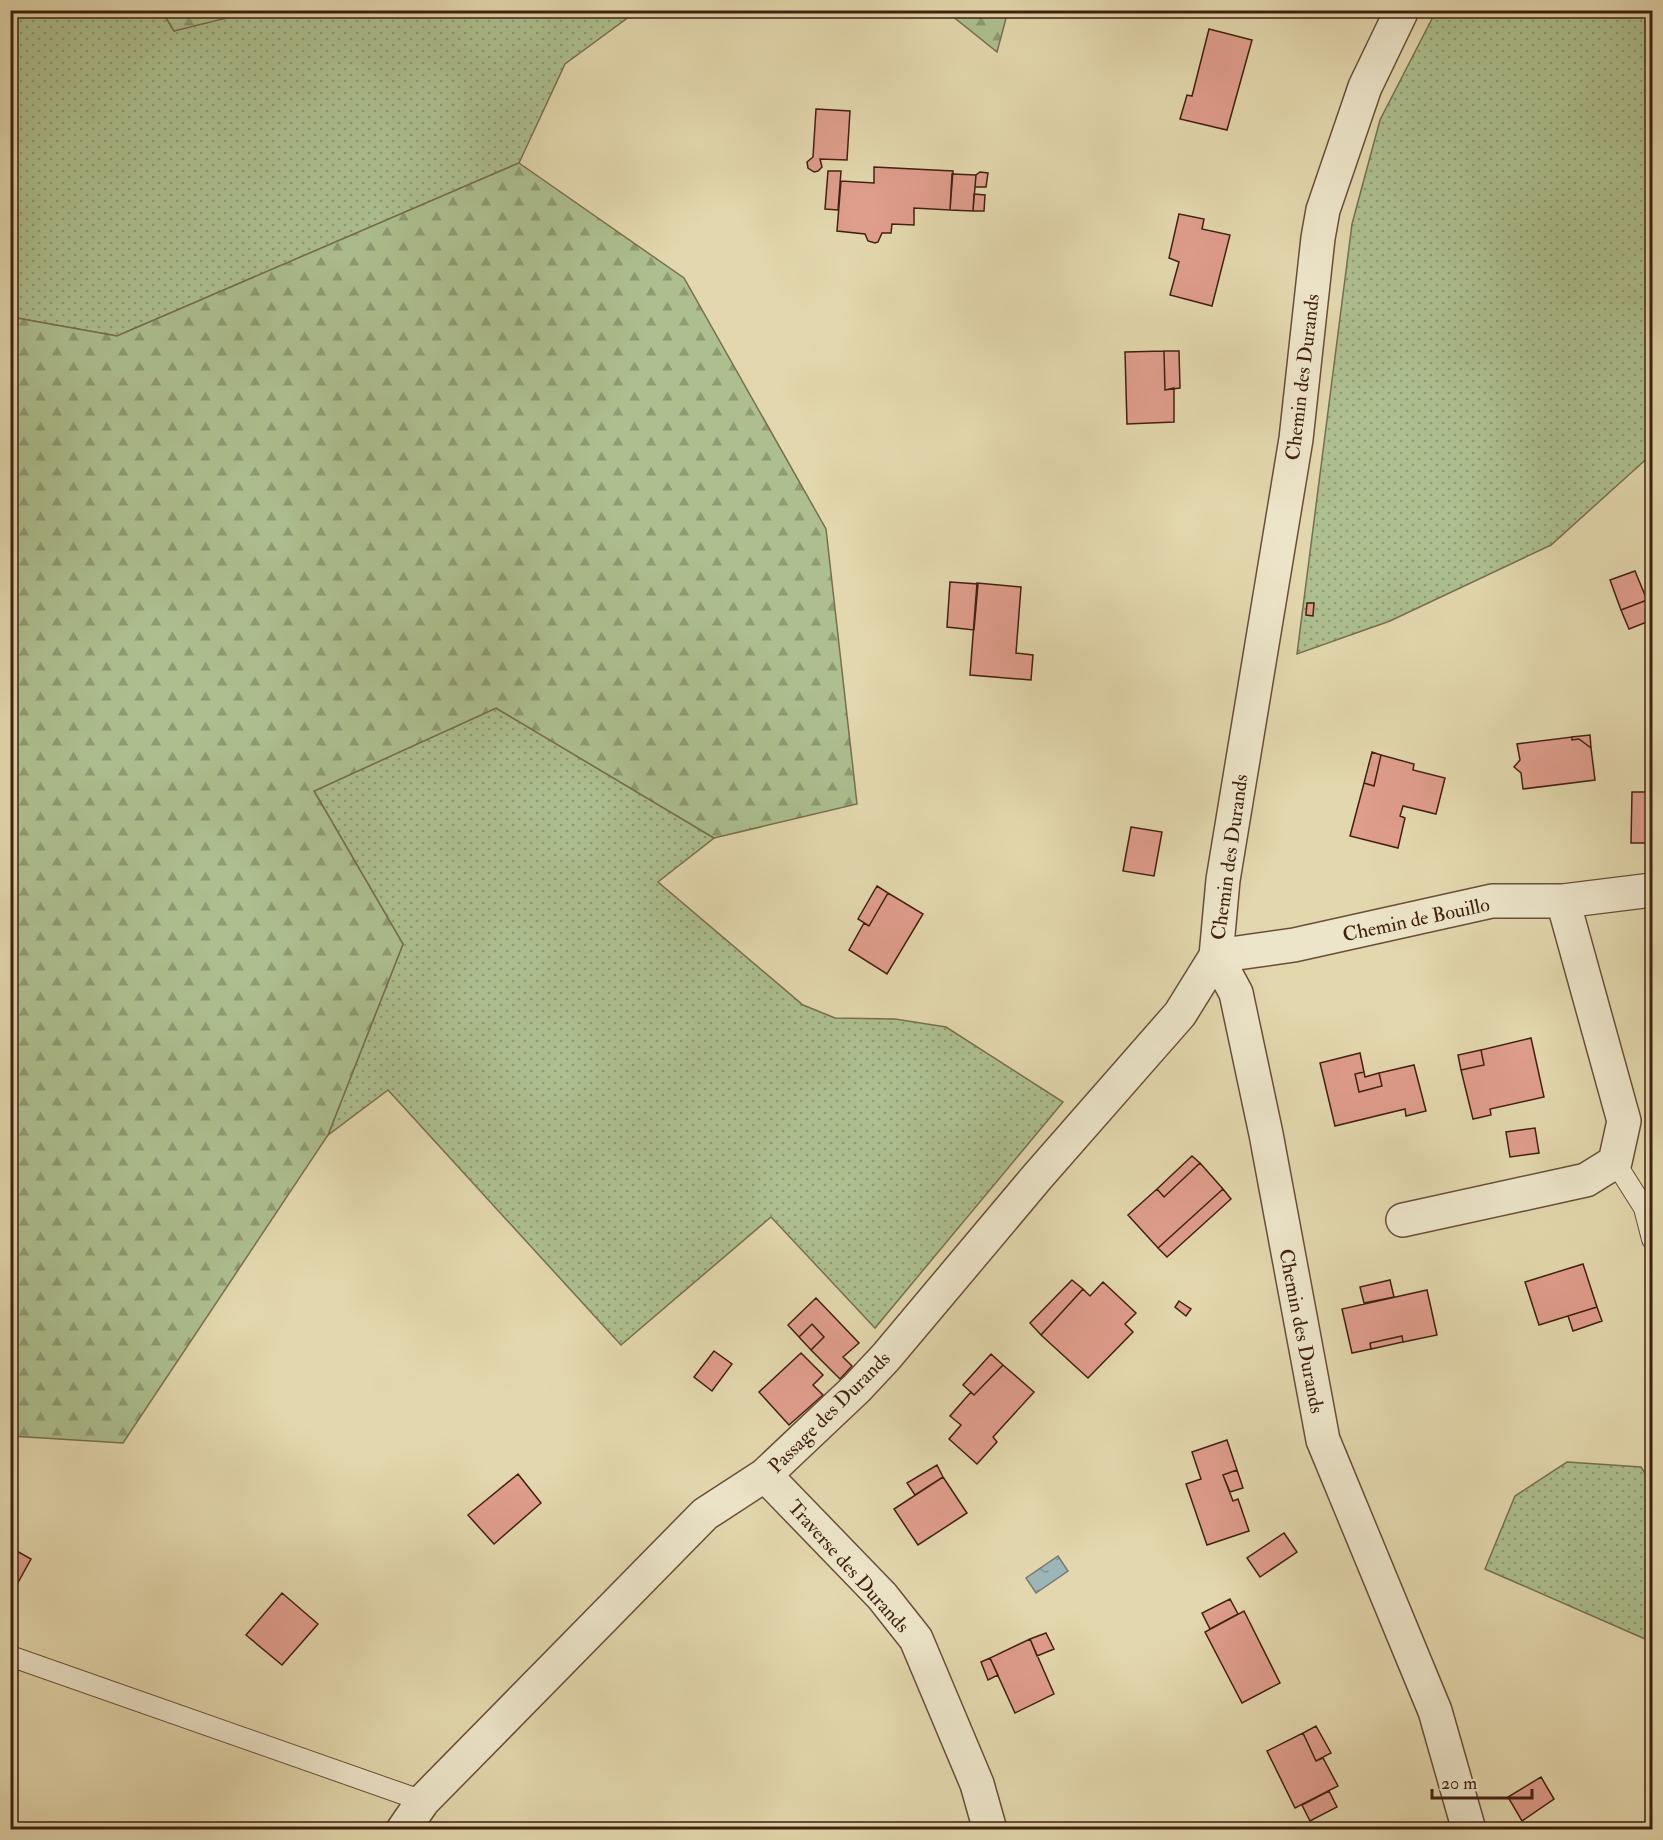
<svg xmlns="http://www.w3.org/2000/svg" width="1663" height="1840" viewBox="0 0 1663 1840" font-family="'IM FELL Double Pica',serif">
<defs>
<pattern id="grass-dots" width="8" height="8" patternUnits="userSpaceOnUse" patternTransform="scale(1.5)"><rect width="8" height="8" fill="#adbf8f"/><path d="M2 2h.1M6 6h.1" fill="none" stroke="#8e9b73" stroke-width="1.8" stroke-linecap="round"/></pattern>
<pattern id="forest-firs" width="22" height="20" patternUnits="userSpaceOnUse" patternTransform="scale(1.5)"><rect width="22" height="20" fill="#adbf8f"/><path d="M5 1l3.5 6h-7zM16 11l3.5 6h-7z" fill="#8e9b73"/></pattern>
<pattern id="water-ripples" width="26" height="14" patternUnits="userSpaceOnUse" patternTransform="scale(1.5)"><rect width="26" height="14" fill="#9cb6b7"/><path d="M2 4q2-2 4 0t4 0M15 11q2-2 4 0t4 0" fill="none" stroke="#819493"/></pattern>
</defs>
<rect width="100%" height="100%" fill="#e3d7ad"/>
<filter id="stains"><feTurbulence type="fractalNoise" baseFrequency=".00333" numOctaves="4"/><feColorMatrix values="0 0 0 0 .2 0 0 0 0 .09 0 0 0 0 .02 0 0 0 .5 -.17"/></filter>
<radialGradient id="worn" r=".72"><stop offset=".6" stop-color="#630" stop-opacity="0"/><stop offset="1" stop-color="#630" stop-opacity=".3"/></radialGradient>
<path fill="url(#grass-dots)" stroke="#767050" stroke-width="1.5" d="M255,10L637,11L565,64L519,163L117,336L11,317L10,11H162L174,31Z
M1436,11H1652V454L1551,545L1390,621L1297,654L1352,224L1380,120Z
M496,708L714,838L658,882L803,1005L835,1018L895,1019L946,1027L1063,1102L875,1328L771,1217L621,1345L388,1090L328,1135L403,944L314,791Z
M1567,1462L1641,1467L1652,1484V1642L1485,1569L1515,1496Z"/>
<path fill="url(#forest-firs)" stroke="#767050" stroke-width="1.5" d="M162,11H255L174,31Z
M946,11H1008L997,52Z
M519,163L684,278L826,529L857,804L714,838L496,708L314,791L403,944L328,1135L123,1443L11,1436V317L117,336Z"/>
<path fill="url(#water-ripples)" stroke="#777a74" stroke-width="1.5" d="M1058,1556L1068,1571L1036,1593L1026,1578Z"/>
<path fill="#df9d8c" stroke="#402010" stroke-width="1.5" d="M1209,29L1252,40L1227,130L1180,119L1187,95L1192,96Z
M816,109L850,111L847,160L820,159L822,167L818,171L814,172L808,168L807,162L813,157Z
M874,167L953,171L950,210L914,208V225L892,224L891,233H882L878,242L875,243L868,241L865,234L837,231L841,181L874,183Z
M828,171H841L838,210L825,209Z
M980,172L988,173L986,187H975L976,175Z
M952,174L976,175L973,211L950,210Z
M974,194L985,195L984,211H973Z
M1179,214L1204,219L1202,229L1230,235L1212,306L1170,295L1179,262L1169,258Z
M1164,351H1179L1180,388L1165,390Z
M1164,351L1165,390L1174,388V422L1127,424L1125,352Z
M1635,571L1647,600L1621,610L1610,580Z
M950,582L978,584L974,630L947,627Z
M977,583L1021,587L1016,653L1033,655L1031,680L970,675Z
M1647,600L1652,615V620L1629,629L1621,610Z
M1307,603H1314L1313,616L1306,615Z
M1590,735L1591,748L1579,739L1572,740V737Z
M1572,737V740L1579,739L1591,748L1595,780L1523,789L1521,773L1514,767L1520,760L1517,744Z
M1372,752L1381,755L1374,786L1364,783Z
M1381,755L1414,764L1413,770L1445,778L1436,814L1403,806L1400,816L1405,818L1398,848L1350,836L1364,783L1374,786Z
M1632,792H1652V843H1631Z
M1131,827L1162,832L1154,876L1123,871Z
M877,886L888,893L869,926L858,919Z
M888,893L923,914L887,974L849,950L864,923L869,926Z
M1531,1038L1544,1097L1490,1109L1491,1115L1473,1119L1461,1070L1484,1065L1481,1050Z
M1481,1050L1484,1065L1461,1070L1458,1055Z
M1360,1053L1364,1072L1355,1074L1359,1092L1382,1086L1379,1073L1414,1065L1426,1111L1406,1116L1405,1109L1335,1126L1320,1063Z
M1364,1072L1365,1077L1379,1073L1382,1086L1359,1092L1355,1074Z
M1535,1128L1539,1153L1510,1157L1506,1132Z
M1192,1156L1200,1163L1164,1197L1157,1189Z
M1200,1163L1223,1189L1158,1248L1128,1215L1157,1189L1164,1197Z
M1223,1189L1231,1199L1167,1257L1158,1248Z
M1583,1264L1597,1307L1539,1325L1525,1282Z
M1072,1280L1083,1289L1041,1335L1030,1323Z
M1390,1280L1394,1297L1364,1303L1360,1287Z
M1103,1282L1136,1313L1125,1324L1133,1332L1088,1378L1041,1335L1083,1289L1090,1296Z
M1427,1290L1437,1335L1403,1342L1402,1336L1370,1343L1371,1349L1352,1353L1342,1309Z
M816,1298L859,1343L843,1357L852,1366L840,1379L811,1350L824,1337L812,1324L799,1337L788,1325Z
M1179,1301L1191,1309L1186,1316L1175,1307Z
M1597,1307L1602,1321L1573,1331L1568,1316Z
M812,1324L824,1337L811,1350L799,1337Z
M1402,1336L1403,1342L1371,1349L1370,1343Z
M714,1351L732,1364L712,1391L694,1377Z
M801,1353L823,1375L813,1385L823,1395L789,1425L759,1392Z
M991,1354L1003,1365L974,1395L963,1385Z
M1003,1365L1034,1392L993,1437L997,1442L977,1464L949,1439L961,1425L950,1416L971,1392L974,1395Z
M1227,1440L1237,1470L1223,1475L1233,1501L1238,1499L1249,1531L1207,1545L1186,1484L1201,1479L1192,1452Z
M937,1465L943,1477L915,1495L907,1483Z
M1237,1470L1243,1488L1230,1492L1223,1475Z
M518,1474L541,1503L494,1544L468,1515Z
M943,1477L967,1513L918,1545L894,1509Z
M1284,1533L1297,1552L1260,1577L1247,1558Z
M15,1550L31,1559L10,1597V1559Z
M282,1593L318,1624L282,1665L246,1635Z
M1230,1599L1238,1614L1210,1629L1202,1613Z
M1244,1611L1280,1683L1242,1703L1205,1632Z
M1046,1633L1054,1649L1037,1656L1030,1639Z
M1030,1639L1054,1694L1015,1713L990,1658Z
M990,1658L998,1675L988,1680L981,1662Z
M1316,1726L1331,1753L1316,1761L1303,1733Z
M1303,1733L1316,1761L1323,1758L1338,1786L1295,1808L1267,1751Z
M1541,1777L1554,1799L1522,1821L1508,1797Z
M1329,1791L1337,1807L1310,1821L1302,1805Z"/>
<g fill="none" stroke-linecap="round" stroke-linejoin="round">
<g stroke="#694e37" stroke-width="22">
<path id="lane" d="M1615,1162L1644,1208L1652,1239
M10,1656L423,1801"/>
</g>
<g stroke="#694e37" stroke-width="36">
<path id="street" d="M1402,10L1365,87L1323,210L1318,238L1296,439L1223,880L1216,956L1236,993L1266,1134L1323,1440L1435,1711L1469,1830
M1403,1220L1586,1180L1615,1162L1624,1121L1563,901
M765,1475L882,1596L916,1639L977,1784L990,1830
M403,1830L423,1801L705,1514L765,1475L857,1388L886,1357L1038,1176L1180,1014L1216,956L1294,945L1492,901H1563L1652,890"/>
</g>
<use href="#lane" stroke="#ede5ca" stroke-width="20"/>
<use href="#street" stroke="#ede5ca" stroke-width="33"/>
</g>
<g text-anchor="middle" stroke-width="4.5" stroke-linejoin="round" paint-order="stroke">
<g font-size="20" fill="#402010" stroke="#ede5ca">
<text transform="translate(1302 377) rotate(-83)" y="7">Chemin des Durands</text>
<text transform="translate(1229 857) rotate(-82)" y="7">Chemin des Durands</text>
<text transform="translate(1416 919) rotate(-12)" y="7">Chemin de Bouillo</text>
<text transform="translate(1302 1331) rotate(79)" y="7">Chemin des Durands</text>
<text transform="translate(829 1412) rotate(-45)" y="7">Passage des Durands</text>
<text transform="translate(849 1566) rotate(48)" y="7">Traverse des Durands</text>
</g>
</g>
<rect width="1663" height="1840" fill="none" stroke="#e3d7ad" stroke-width="36"/>
<rect x="12" y="12" width="1639" height="1816" fill="none" stroke="#402010" stroke-width="3"/>
<rect x="18" y="18" width="1627" height="1804" fill="none" stroke="#402010" stroke-width="1.5"/>
<path d="M1432 1789v9h100v-9" fill="none" stroke="#402010" stroke-width="3"/>
<text x="1441" y="1789" font-size="18" fill="#402010" stroke="#ede5ca" stroke-width="4.5" paint-order="stroke">20 m</text>
<rect width="100%" height="100%" filter="url(#stains)"/>
<rect width="100%" height="100%" fill="url(#worn)"/>
</svg>
